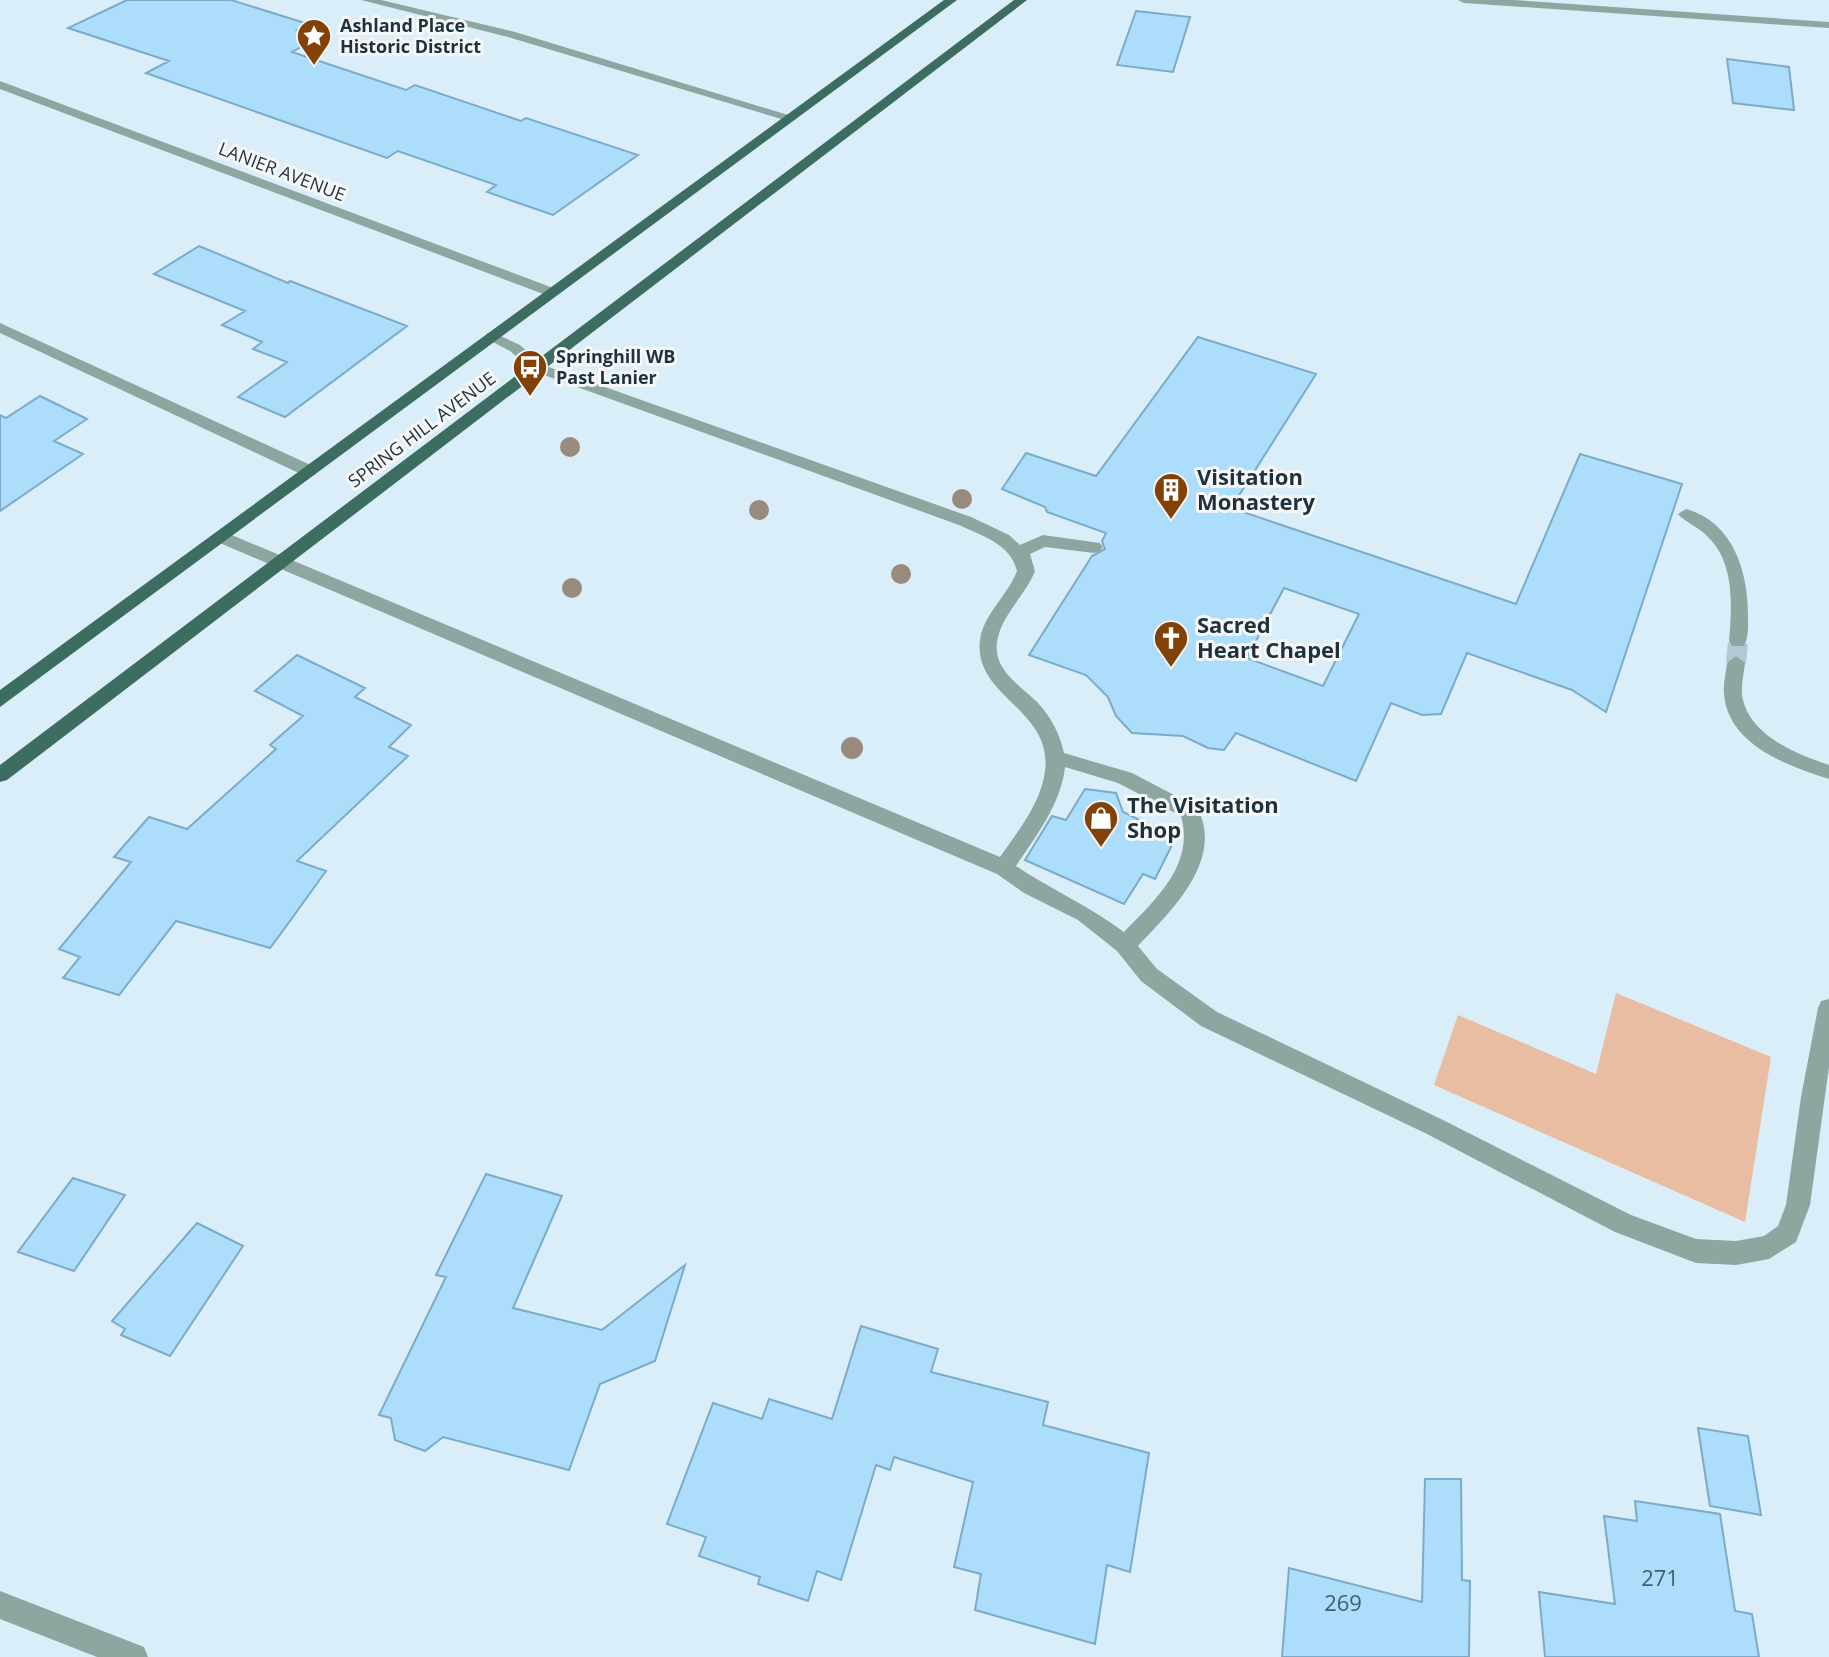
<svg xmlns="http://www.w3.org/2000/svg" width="1829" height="1657" viewBox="0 0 1829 1657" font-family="'Open Sans',sans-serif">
<rect width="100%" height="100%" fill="#daeefa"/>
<path fill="#e9bda1" d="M1616,993L1771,1057L1745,1222L1434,1085L1458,1015L1596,1074Z"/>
<path fill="#acdefc" stroke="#7babc8" stroke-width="2" fill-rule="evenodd" d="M127,0H231L308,24L297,30L319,37L292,52L406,90L415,85L521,121L526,118L638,155L553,215L487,192L496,185L398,151L387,158L146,73L169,61L68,28Z
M1136,11L1190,17L1173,72L1117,65Z
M1727,59L1789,67L1794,110L1733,103Z
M199,246L288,283L290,281L407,326L285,417L238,397L287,362L253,349L262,342L222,325L245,311L154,274Z
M1198,337L1316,374L1231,508L1516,604L1580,454L1682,484L1606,712L1572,690L1467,653L1441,714L1422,715L1391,703L1356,781L1236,733L1224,750L1208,748L1183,736L1132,733L1116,716L1108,697L1086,675L1029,655L1092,556L1105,549L1102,541L1106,533L1047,512L1045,507L1002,489L1026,453L1096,476ZM1284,588L1359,614L1323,686L1247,658Z
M40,396L87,419L54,441L83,454L0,511V415L6,418Z
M297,655L365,688L355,697L411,725L389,747L408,756L297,861L326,871L282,932L270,948L176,921L119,995L63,978L80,957L59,949L131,862L114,857L149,817L187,829L276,749L270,745L303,716L255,691Z
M1085,789L1116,793L1123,812L1176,837L1155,879L1143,874L1124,904L1025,860L1052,816L1066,820Z
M486,1174L562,1196L513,1308L602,1330L685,1265L655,1361L600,1384L569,1470L443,1437L425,1451L395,1440L391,1418L379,1415L446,1277L436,1275Z
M73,1178L125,1195L74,1271L18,1252Z
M197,1223L243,1246L170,1356L121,1335L125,1329L112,1321Z
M861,1326L938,1349L931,1372L1048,1402L1043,1425L1149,1453L1130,1572L1107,1565L1095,1644L975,1610L981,1574L954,1567L973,1482L894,1457L890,1470L876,1465L841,1580L817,1571L808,1601L758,1584L760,1577L699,1556L706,1537L667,1524L713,1403L762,1419L769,1399L832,1419Z
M1698,1428L1748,1436L1761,1515L1710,1506Z
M1425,1479H1461L1462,1580L1470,1581L1469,1657H1282L1289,1568L1422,1602Z
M1635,1501L1720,1514L1735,1611L1752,1614L1759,1657H1545L1539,1592L1615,1604L1604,1516L1637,1521Z"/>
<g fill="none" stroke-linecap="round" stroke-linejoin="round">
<path stroke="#b4c8d4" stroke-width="20" stroke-dasharray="20 10" stroke-linecap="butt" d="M1736,663L1738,641"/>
<path fill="#8da69f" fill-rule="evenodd" d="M361,0H381L515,32L798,118L788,121L508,37Z
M1458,0H1514L1829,22V28L1464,3Z
M0,81L556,289L558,292L551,296L546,295L0,89Z
M0,323L315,467L317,471L315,475H303L0,333Z
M492,332L520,345L543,365L971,517L1009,535L1020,545L1043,535L1100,543L1103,547L1100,551L1094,553L1045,547L1030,554L1035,571C1026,594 1004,613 998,637C990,669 1019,684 1038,703C1051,717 1060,734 1064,753L1132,773L1197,807C1225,860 1172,910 1138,946L1157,969L1217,1012L1441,1119L1631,1215L1696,1239L1736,1241L1764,1236L1778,1226L1786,1205L1801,1097L1818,1008L1821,1001L1829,999V1067L1810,1205L1796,1242L1769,1259L1736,1265L1696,1263L1615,1232L1425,1133L1201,1026L1141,981L1117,951L1078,920L1024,893L997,874L215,541L213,537L215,533H227L1000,857C1018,831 1041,803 1045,771C1053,709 973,697 980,640C983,615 1008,595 1017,571C1011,544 982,536 959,525L533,371L510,351L487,339V333ZM1065,767L1118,783L1181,816C1195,865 1155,900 1124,932C1089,906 1052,890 1016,866C1036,836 1061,804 1065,767Z
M1686,509C1733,522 1748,571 1748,615C1748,625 1749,636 1744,646H1732L1729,641C1732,607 1735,563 1708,537C1699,527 1686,523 1678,514Z
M1736,656L1745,663C1744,673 1741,685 1742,695C1748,735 1796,754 1829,765V779C1788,766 1728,745 1724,694C1723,684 1726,673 1727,663Z
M0,1591L144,1647L148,1657H97L0,1619Z"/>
<path fill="#3d6d61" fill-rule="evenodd" d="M944,0H957L0,707V690Z
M1014,0H1027L7,780L0,782V765Z"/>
</g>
<g fill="#998a7e">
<circle cx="570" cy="447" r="10"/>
<circle cx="962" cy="499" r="10"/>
<circle cx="759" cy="510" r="10"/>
<circle cx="901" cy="574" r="10"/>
<circle cx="572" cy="588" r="10"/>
<circle cx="852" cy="748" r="11"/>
</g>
<defs>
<g id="sight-pin" transform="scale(1.8)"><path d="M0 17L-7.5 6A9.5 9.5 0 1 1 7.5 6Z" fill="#824207" stroke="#f7f7f7"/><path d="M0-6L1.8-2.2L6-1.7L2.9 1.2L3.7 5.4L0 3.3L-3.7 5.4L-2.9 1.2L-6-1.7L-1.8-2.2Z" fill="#fff"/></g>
<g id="bus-pin" transform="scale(1.8)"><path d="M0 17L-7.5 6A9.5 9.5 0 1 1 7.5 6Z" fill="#824207" stroke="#f7f7f7"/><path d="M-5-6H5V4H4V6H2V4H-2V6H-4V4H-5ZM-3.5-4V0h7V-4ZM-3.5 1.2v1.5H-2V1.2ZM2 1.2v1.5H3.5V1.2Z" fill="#fff"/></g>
<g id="building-pin" transform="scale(1.8)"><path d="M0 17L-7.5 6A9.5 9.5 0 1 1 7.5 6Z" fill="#824207" stroke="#f7f7f7"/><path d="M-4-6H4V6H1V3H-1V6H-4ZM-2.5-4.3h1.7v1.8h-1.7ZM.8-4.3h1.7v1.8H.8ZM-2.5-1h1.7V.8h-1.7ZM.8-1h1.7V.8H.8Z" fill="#fff"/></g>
<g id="church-pin" transform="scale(1.8)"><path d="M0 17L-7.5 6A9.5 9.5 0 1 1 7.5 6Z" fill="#824207" stroke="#f7f7f7"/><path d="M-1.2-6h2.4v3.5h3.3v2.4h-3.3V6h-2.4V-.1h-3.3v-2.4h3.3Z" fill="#fff"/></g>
<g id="shop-pin" transform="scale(1.8)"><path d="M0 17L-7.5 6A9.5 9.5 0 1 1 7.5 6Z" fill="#824207" stroke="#f7f7f7"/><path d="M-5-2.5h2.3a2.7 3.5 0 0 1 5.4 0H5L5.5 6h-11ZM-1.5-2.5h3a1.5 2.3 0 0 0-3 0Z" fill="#fff"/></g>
</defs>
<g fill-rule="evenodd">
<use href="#sight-pin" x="314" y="36"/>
<use href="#bus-pin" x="530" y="367"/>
<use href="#building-pin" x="1171" y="490"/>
<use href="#church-pin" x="1171" y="638"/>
<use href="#shop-pin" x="1101" y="818"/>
</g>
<g text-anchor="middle" stroke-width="6" stroke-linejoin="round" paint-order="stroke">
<g font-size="18" font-weight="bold" fill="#1e323e" stroke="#f7f7f7" text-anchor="start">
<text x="340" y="32">Ashland Place<tspan x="340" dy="21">Historic District</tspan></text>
<text x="556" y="363">Springhill WB<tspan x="556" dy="21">Past Lanier</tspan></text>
</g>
<g font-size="18" fill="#1e323e" stroke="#f7f7f7">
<text transform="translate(282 172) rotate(21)" y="6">LANIER AVENUE</text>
<text transform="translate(422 430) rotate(-37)" y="6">SPRING HILL AVENUE</text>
</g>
<g font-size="22" font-weight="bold" fill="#1e323e" stroke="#f7f7f7" text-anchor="start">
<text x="1197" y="485">Visitation<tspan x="1197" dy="25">Monastery</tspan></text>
<text x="1197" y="633">Sacred<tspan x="1197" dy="25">Heart Chapel</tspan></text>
<text x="1127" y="813">The Visitation<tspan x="1127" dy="25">Shop</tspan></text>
</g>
<g font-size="22" fill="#425d6e">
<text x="1660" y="1586">271</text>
<text x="1343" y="1611">269</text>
</g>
</g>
</svg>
